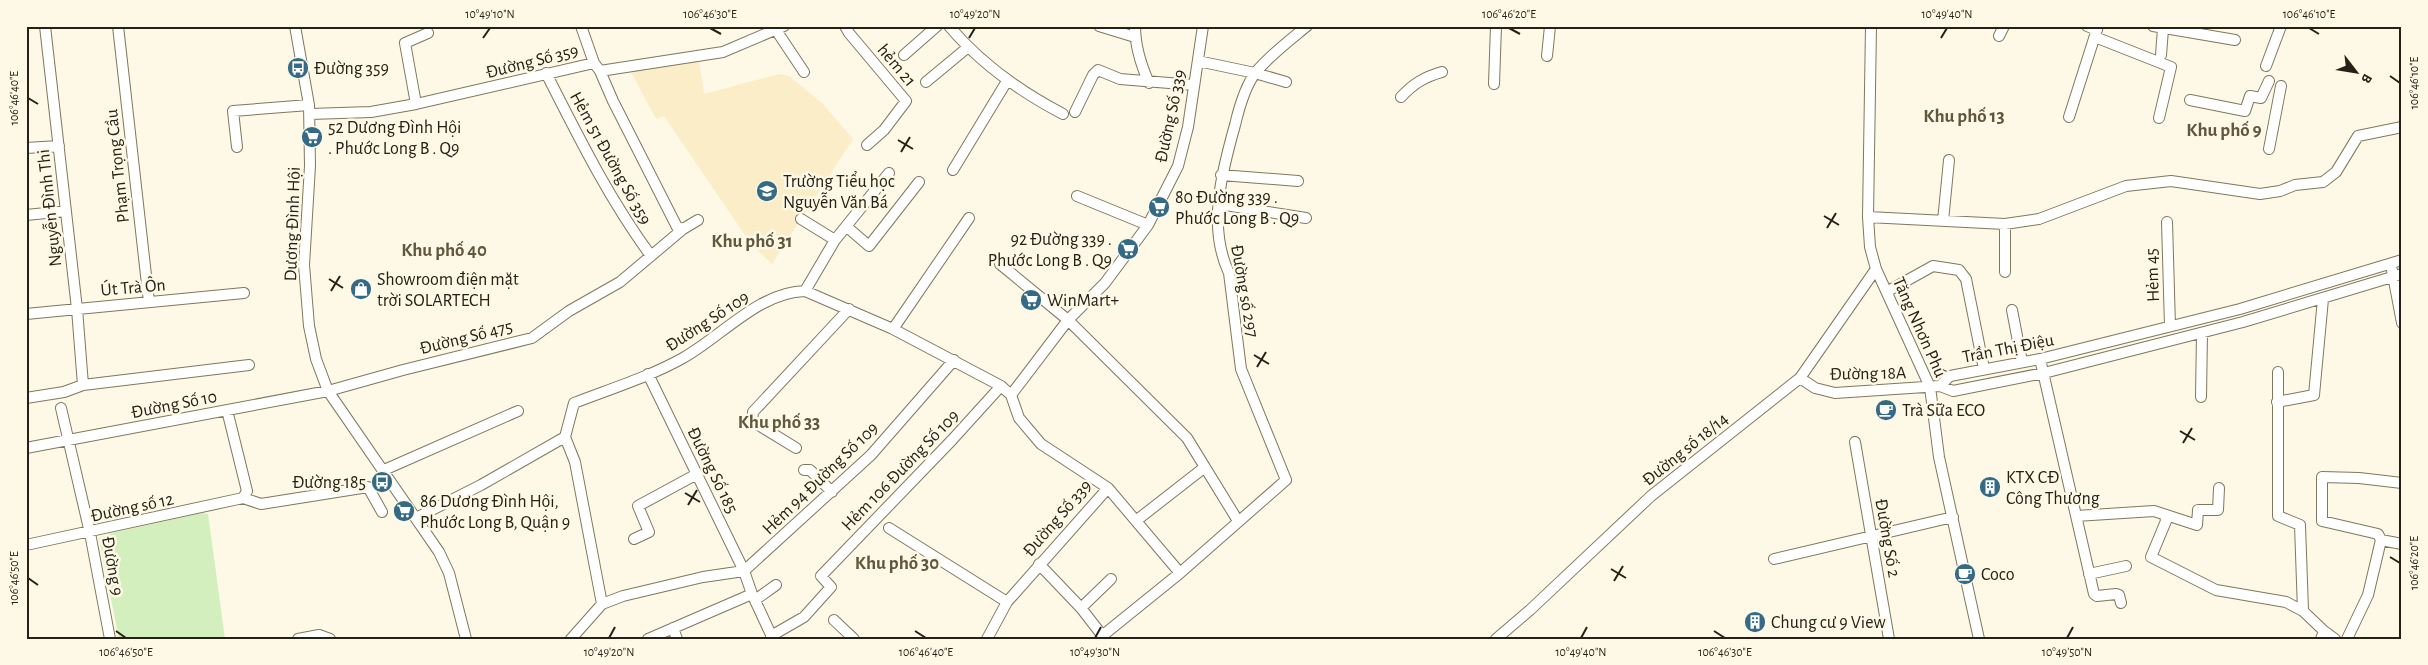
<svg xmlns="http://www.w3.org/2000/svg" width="2428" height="665" viewBox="0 0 2428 665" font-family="'Alegreya Sans',sans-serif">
<rect width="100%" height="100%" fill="#fef8e6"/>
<path fill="#faedc8" d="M699,60L704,94L779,74L789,76L822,103L853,139L772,264L751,244L664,116L656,119L629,68Z"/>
<path fill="#d3efbd" d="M202,513L208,514L225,639H119L99,538L111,533Z"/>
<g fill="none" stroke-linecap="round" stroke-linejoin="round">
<g stroke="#81775d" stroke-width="12">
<path id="minor" d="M45,26L77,309L83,385
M118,26L149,302
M295,26L309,105L310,166L304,265L309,326L316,359L328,391L439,552L449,573L466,639
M581,26L594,63
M845,26L849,33L906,101L884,130L867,145
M949,26C981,64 1019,91 1063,114
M1099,26L1135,37
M1135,26C1135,46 1141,65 1149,83
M1871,26L1868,217L1870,247L1876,269L1930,387L1939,457L1979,639
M2087,26L2097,30
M2153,26L2235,40
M776,30L804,72
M1999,36L2004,26
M2095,37L2171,67L2159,118
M904,55L937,26
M2161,55L2163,29
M1547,56L1550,26
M1198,61L1255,73L1286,82
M2266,66L2281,26
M600,71L723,52L784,26
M546,73C578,136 609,199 651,256
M926,82L967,48
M1494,84L1496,26
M1401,97C1413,84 1424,77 1442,72
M2190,100L2245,111L2250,96L2261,98L2269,81
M416,104L405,43L428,33
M1075,112L1093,75L1098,70L1120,79L1194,85
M310,114L371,112L416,104L594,63L600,71L613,101L677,227L683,229
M2069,117L2098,26
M237,147L233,111L309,105
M26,148L59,146
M2269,149L2281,86
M953,170L1007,81
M1221,175L1298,181
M1077,196L1148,225
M1219,204L1306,218
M26,215L66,211
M1868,217L2005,224L2039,219L2126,186L2171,181L2260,194L2280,191L2295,185L2323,182L2336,172L2358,136L2402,127
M801,219L835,240
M1943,221L1949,160
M2167,222L2170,326
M847,227L869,246L919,182
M1000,264L1068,320L1187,438L1238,521
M2392,270L2402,323
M2005,272V224
M805,291L835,240L889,173
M1888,291L1933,266L1959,270L1966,279L1984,369
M2012,310L2022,362
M26,314L244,293
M893,329L969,218
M2040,359L2094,594L2097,596L2116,594L2119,595L2121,603
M2278,372V516L2300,525L2303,611
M648,374L744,571L752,594L773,639
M1800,378L1815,388L1835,393L1940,386L1953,391L2044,373L2243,322L2402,274
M1940,386L1950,376L2040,359L2240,309L2402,260
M2201,397L2202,333
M26,398L64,392L83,385L249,365
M2277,402L2314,395L2323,299
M61,408L90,533L110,639
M227,410L247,491L243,498
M565,437L575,462L602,604
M1855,442L1889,639
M26,448L328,391L403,370L532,338L569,311L620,282L683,229L698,220
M796,448L752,421L753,412L849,309
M384,470L518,411
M804,470H810L832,492
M1108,488L1180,573
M243,498L261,504L368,487L382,512
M2165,515L2166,521L2151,557L2216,590L2286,602L2303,611L2324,631
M2076,516L2154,511L2197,525L2198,510H2218L2219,488
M416,518L481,485L565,437L574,403C610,389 649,377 683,358C721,337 759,292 805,291L893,329L1001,386L1011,395
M1137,520L1205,467
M889,528L1007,602
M634,539L649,532L638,506L697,474
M2381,540L2378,534L2322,521V477L2359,478L2402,483
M26,545L243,498
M1774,559L1953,517
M1039,564L1081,608L1105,639
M2089,574L2126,566
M755,600L776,585
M1081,608L1111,579
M834,620L854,639
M673,628L677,639
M771,636L804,617L831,587L821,576L952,440L1001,386
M1102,636L1180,573L1286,480L1241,369L1229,273C1207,227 1222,171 1235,125C1239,108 1245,86 1256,72C1270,55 1290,40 1307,26
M298,639L319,635L330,639
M571,639L602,604L623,596L703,577L744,571L871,455L954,360
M648,639L752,594
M987,639L1007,602L1108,488L1041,444L1019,418L1011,395L1068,320L1105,283L1148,225L1178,166L1188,127L1203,26
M1496,639L1530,610L1651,496L1800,378L1876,269
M2321,639L2324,631L2335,639
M2347,639L2368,595L2381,540L2402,544"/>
</g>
<use href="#minor" stroke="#fff" stroke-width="10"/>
</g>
<path fill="none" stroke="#252116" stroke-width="2" d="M710,28L721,34M1509,28L1520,34M2309,28L2319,34M483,38L490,28M969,38L975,28M1941,38L1947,28M2390,76L2400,83M28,98L38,104M898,140L913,149M901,152L910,137M1824,216L1839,225M1827,228L1836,213M329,279L343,288M331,291L340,276M1254,355L1269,364M1257,367L1266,352M2180,431L2195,440M2183,443L2192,428M685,493L700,502M688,505L697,490M2390,557L2400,563M1611,569L1626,578M28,578L38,585M1614,581L1623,566M116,631L126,638M915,631L926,638M1714,631L1725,638M609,638L615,627M1095,638L1101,627M1581,638L1587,627M2067,638L2073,627"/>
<defs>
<g id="bus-disc" transform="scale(1.125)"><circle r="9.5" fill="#346a85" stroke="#fef8e6"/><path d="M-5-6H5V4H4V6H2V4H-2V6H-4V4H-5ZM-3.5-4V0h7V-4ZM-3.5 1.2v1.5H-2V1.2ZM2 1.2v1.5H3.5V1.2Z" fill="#fff"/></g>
<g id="supermarket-disc" transform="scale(1.125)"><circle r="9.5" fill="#346a85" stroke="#fef8e6"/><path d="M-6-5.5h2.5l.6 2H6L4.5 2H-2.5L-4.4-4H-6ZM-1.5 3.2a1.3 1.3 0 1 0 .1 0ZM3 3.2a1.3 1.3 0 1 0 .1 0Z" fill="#fff"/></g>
<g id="school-disc" transform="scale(1.125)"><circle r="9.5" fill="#346a85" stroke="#fef8e6"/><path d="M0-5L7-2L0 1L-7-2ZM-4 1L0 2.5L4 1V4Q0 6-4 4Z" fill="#fff"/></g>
<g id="shop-disc" transform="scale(1.125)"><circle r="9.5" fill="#346a85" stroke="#fef8e6"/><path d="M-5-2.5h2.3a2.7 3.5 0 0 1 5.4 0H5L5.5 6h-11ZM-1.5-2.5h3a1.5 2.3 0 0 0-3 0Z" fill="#fff"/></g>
<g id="cafe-disc" transform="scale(1.125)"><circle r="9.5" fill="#346a85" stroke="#fef8e6"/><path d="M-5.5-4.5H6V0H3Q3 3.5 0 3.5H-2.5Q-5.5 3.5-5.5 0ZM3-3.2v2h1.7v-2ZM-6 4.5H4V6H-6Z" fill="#fff"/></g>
<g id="building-disc" transform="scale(1.125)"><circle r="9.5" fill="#346a85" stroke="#fef8e6"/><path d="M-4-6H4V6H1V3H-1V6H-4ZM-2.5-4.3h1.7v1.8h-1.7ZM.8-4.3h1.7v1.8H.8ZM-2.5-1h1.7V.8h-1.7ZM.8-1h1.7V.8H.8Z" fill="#fff"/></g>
</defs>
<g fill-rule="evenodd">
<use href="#bus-disc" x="298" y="68"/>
<use href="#supermarket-disc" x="312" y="137"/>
<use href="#school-disc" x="767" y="191"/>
<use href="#supermarket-disc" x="1159" y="207"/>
<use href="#supermarket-disc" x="1128" y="249"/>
<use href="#shop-disc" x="361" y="289"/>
<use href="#supermarket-disc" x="1031" y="300"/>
<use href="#cafe-disc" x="1886" y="410"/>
<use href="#bus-disc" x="382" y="482"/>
<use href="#building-disc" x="1990" y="487"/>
<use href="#supermarket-disc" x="404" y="511"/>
<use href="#cafe-disc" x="1965" y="574"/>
<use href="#building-disc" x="1755" y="622"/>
</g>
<g text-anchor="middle" stroke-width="5" stroke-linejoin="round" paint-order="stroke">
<g font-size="18" fill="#252116" stroke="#fef8e6">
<text transform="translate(532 61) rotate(-14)" y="6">Đường Số 359</text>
<text transform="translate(897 65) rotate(50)" y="6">hẻm 21</text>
<text transform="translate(1170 116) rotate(-78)" y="6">Đường Số 339</text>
<text transform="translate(611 158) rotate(61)" y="6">Hẻm 51 Đường Số 359</text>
<text transform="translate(117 166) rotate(-96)" y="6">Phạm Trọng Cầu</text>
<text transform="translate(49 208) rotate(-96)" y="6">Nguyễn Đình Thi</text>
<text transform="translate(292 224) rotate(-88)" y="6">Dương Đình Hội</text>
<text transform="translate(2152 275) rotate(-92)" y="6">Hẻm 45</text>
<text transform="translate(133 287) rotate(-5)" y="6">Út Trà Ôn</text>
<text transform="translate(1245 291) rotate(80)" y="6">Đường số 297</text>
<text transform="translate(707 321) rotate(-33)" y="6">Đường Số 109</text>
<text transform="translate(1920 327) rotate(66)" y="6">Tăng Nhơn Phú</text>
<text transform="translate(466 337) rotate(-14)" y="6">Đường Số 475</text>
<text transform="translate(2008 348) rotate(-11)" y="6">Trần Thị Điệu</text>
<text transform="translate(1868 373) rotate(-1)" y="6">Đường 18A</text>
<text transform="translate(174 404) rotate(-11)" y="6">Đường Số 10</text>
<text transform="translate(1685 449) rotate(-39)" y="6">Đường số 18/14</text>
<text transform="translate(713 470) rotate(64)" y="6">Đường Số 185</text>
<text transform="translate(900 470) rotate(-46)" y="6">Hẻm 106 Đường Số 109</text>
<text transform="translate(820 478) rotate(-44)" y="6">Hẻm 94 Đường Số 109</text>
<text transform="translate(132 507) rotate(-12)" y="6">Đường số 12</text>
<text transform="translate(1057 518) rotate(-49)" y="6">Đường Số 339</text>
<text transform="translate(1888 538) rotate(80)" y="6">Đường Số 2</text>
<text transform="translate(113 566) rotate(80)" y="6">Đường 9</text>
</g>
<g font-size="18" fill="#252116" stroke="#fef8e6" text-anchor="start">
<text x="314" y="74">Đường 359</text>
<text x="328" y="133">52 Dương Đình Hội<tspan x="328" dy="21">. Phước Long B . Q9</tspan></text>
<text x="783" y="187">Trường Tiểu học<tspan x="783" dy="21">Nguyễn Văn Bá</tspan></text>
<text x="1175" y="203">80 Đường 339 .<tspan x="1175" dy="21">Phước Long B . Q9</tspan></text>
<text x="1112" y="245" text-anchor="end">92 Đường 339 .<tspan x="1112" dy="21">Phước Long B . Q9</tspan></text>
<text x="377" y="285">Showroom điện mặt<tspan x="377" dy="21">trời SOLARTECH</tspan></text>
<text x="1047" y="306">WinMart+</text>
<text x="1902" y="416">Trà Sữa ECO</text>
<text x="2006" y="483">KTX CĐ<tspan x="2006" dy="21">Công Thương</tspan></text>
<text x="366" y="488" text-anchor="end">Đường 185</text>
<text x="420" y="507">86 Dương Đình Hội,<tspan x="420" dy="21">Phước Long B, Quận 9</tspan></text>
<text x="1981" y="580">Coco</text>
<text x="1771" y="628">Chung cư 9 View</text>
</g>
<g font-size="19" font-weight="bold" fill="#61573e" stroke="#fef8e6">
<text x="1964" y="122">Khu phố 13</text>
<text x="2224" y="136">Khu phố 9</text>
<text x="752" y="247">Khu phố 31</text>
<text x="444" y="256">Khu phố 40</text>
<text x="779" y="428">Khu phố 33</text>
<text x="897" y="569">Khu phố 30</text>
</g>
</g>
<rect width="2428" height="665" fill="none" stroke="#fef8e6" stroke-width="55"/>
<g transform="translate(2356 72) rotate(121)" stroke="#fef8e6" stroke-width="4" paint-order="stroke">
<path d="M0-4L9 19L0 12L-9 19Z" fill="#252116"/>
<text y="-8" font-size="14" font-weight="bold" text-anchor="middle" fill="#252116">B</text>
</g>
<rect x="28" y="28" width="2372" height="610" fill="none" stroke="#252116" stroke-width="2"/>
<g font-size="12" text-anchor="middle" fill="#252116">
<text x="490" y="18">10°49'10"N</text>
<text x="710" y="18">106°46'30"E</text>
<text x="975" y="18">10°49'20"N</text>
<text x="1509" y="18">106°46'20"E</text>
<text x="1947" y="18">10°49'40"N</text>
<text x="2309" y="18">106°46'10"E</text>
<text transform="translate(2414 83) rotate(-90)" y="4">106°46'10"E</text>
<text transform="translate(14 98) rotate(-90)" y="4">106°46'40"E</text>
<text transform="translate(2414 563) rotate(-90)" y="4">106°46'20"E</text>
<text transform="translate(14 578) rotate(-90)" y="4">106°46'50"E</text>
<text x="126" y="656">106°46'50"E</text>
<text x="609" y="656">10°49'20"N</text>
<text x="926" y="656">106°46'40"E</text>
<text x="1095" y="656">10°49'30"N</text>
<text x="1581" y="656">10°49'40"N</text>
<text x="1725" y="656">106°46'30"E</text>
<text x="2067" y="656">10°49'50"N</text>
</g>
</svg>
